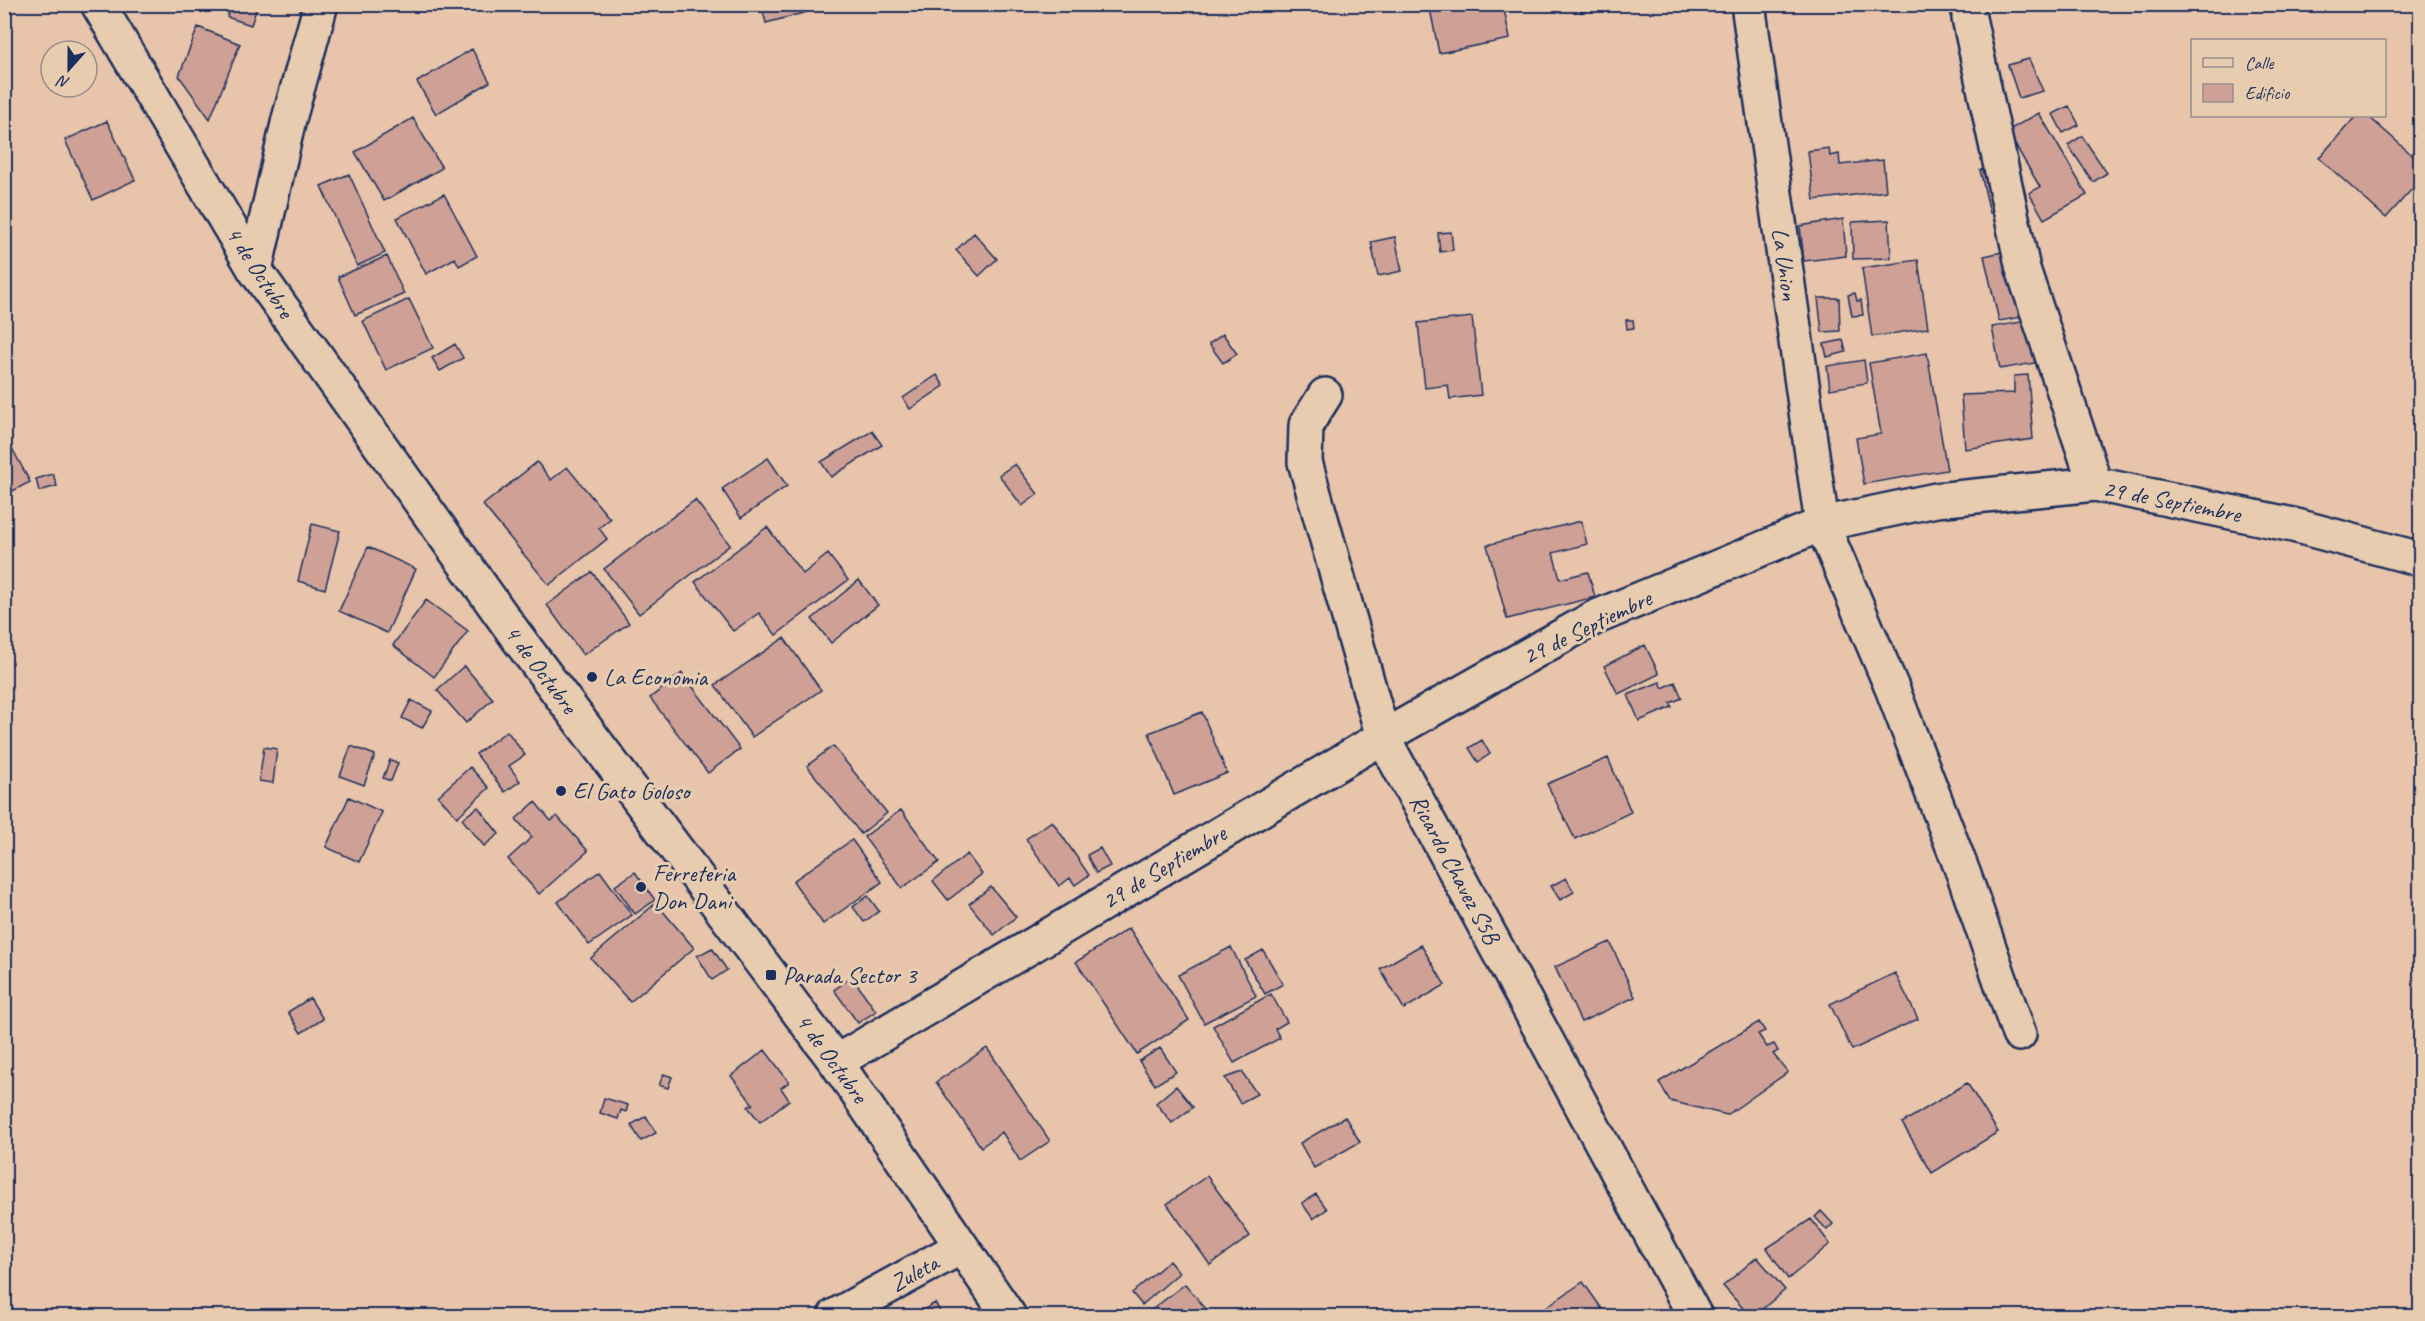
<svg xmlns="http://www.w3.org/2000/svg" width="2425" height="1321" viewBox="0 0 2425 1321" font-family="Caveat,sans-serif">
<rect width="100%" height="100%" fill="#e8c4aa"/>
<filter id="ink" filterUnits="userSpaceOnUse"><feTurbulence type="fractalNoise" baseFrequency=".0167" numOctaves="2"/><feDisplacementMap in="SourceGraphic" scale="12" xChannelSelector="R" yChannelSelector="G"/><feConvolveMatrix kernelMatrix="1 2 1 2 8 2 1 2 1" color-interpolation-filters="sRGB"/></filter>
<g filter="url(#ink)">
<path fill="#cfa196" stroke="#1b2f5e" stroke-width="1.5" d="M232,4H258L251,25L227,17Z
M761,4H804L807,12L766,23Z
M1429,4H1503L1510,39L1439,53Z
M1579,4H1609L1581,12Z
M198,27L240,44L210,119L179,76Z
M472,49L490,82L436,114L417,82Z
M2029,59L2043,91L2019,98L2008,65Z
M2069,106L2079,125L2063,133L2053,114Z
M2039,113L2087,195L2044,219L2029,193L2040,187L2007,131Z
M2356,116H2368L2420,162V180L2386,218L2319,158Z
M413,118L442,168L384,201L355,152Z
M107,121L135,180L93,200L65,140Z
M2082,136L2107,173L2093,182L2068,145Z
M1829,148L1830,156L1839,154L1840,165L1883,160L1886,191L1814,200L1808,151Z
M1994,167L2003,210L1990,213L1980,170Z
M349,174L385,253L357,266L321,186Z
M444,194L477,256L459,266L455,258L426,274L397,218Z
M1843,219L1846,256L1804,261L1800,226Z
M1889,220L1891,258L1853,259L1852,222Z
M1451,232L1453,250L1440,252L1438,233Z
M974,233L997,259L979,276L956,250Z
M1395,237L1402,271L1378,276L1371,242Z
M2007,251L2022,317L1999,321L1984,256Z
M387,256L404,294L355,315L338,277Z
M1918,260L1928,328L1872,337L1862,268Z
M1855,293L1857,301L1861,300L1863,315L1852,316L1848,295Z
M1818,298H1839L1840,331L1822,332Z
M409,299L433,348L386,370L363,321Z
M1472,317L1481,395L1450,399L1448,385L1425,388L1418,323Z
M1626,320H1633L1634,328L1627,329Z
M2027,321L2035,363L2000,369L1992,327Z
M1223,334L1237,354L1223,363L1209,344Z
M1843,340L1846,352L1827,357L1824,344Z
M455,344L463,358L440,371L432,358Z
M1927,353L1947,470L1864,484L1856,438L1881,434L1869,363Z
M1864,360L1867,383L1830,389L1827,366Z
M937,375L944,386L910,409L903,398Z
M2028,375L2033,439L1965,449L1961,395L2014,393V376Z
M872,431L882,445L831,477L821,462Z
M13,450L30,482L7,494L4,454Z
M768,458L787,486L741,518L722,489Z
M537,462L551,480L567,467L610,519L599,528L607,539L549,585L483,505Z
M1015,464L1038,494L1022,506L999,475Z
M53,474L57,486L39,491L36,479Z
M695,500L730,545L639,614L604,569Z
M1581,521L1587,544L1553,553L1560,579L1588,572L1595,597L1507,619L1487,545Z
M312,524L340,531L325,589L298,581Z
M767,527L803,574L828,554L848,580L776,635L759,613L733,631L695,582Z
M368,547L416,569L387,633L339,611Z
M592,572L629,623L583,655L547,605Z
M859,580L878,605L831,643L812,619Z
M426,600L468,631L434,677L393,645Z
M784,638L821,690L752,737L715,685Z
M1645,645L1659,674L1618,694L1604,666Z
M464,666L493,699L466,723L437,690Z
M682,673L740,749L708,773L650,698Z
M1660,682L1663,688L1675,682L1682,698L1670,703L1672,707L1639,721L1628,695Z
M411,700L432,711L422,728L402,718Z
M1202,712L1227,773L1174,795L1149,733Z
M507,731L525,755L509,766L520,781L505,792L476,754Z
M1482,740L1490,754L1478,762L1469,748Z
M351,746L375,755L364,785L340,776Z
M833,746L887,813L861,834L807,766Z
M264,747L277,749L273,783L259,781Z
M1608,758L1631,812L1575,839L1547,784Z
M390,760L398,763L391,781L383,778Z
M470,767L489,788L457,817L438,796Z
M349,797L382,812L359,862L326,847Z
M535,802L551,821L557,816L588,851L539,894L508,859L532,837L516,819Z
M478,807L499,834L484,846L462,819Z
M901,810L939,862L902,888L864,837Z
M1052,821L1089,875L1075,885L1070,878L1059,886L1026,839Z
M852,840L882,882L823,924L793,881Z
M1100,848L1110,866L1096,873L1087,855Z
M967,854L982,874L948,900L933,881Z
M600,871L632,915L589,945L558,902Z
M635,872L655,900L635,914L615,886Z
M1566,878L1574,892L1560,900L1551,886Z
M991,887L1016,917L994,935L969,904Z
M868,896L879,911L864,922L853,907Z
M656,903L694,948L630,1002L591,958Z
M1129,928L1189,1020L1137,1054L1076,962Z
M1610,942L1635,997L1581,1022L1555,967Z
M1421,945L1445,985L1404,1009L1380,969Z
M1231,947L1256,996L1204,1023L1178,975Z
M712,948L727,970L712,980L697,956Z
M1263,950L1283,984L1265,994L1245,960Z
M1895,973L1918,1019L1852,1050L1830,1004Z
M852,977L876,1011L858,1023L834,990Z
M1271,994L1287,1022L1275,1029L1280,1038L1234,1063L1213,1026Z
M310,998L323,1019L301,1033L288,1012Z
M1759,1022L1765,1031L1758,1034L1767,1047L1774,1044L1778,1051L1773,1054L1788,1072L1727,1115L1670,1101L1659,1082Z
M987,1048L1050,1141L1020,1161L1002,1132L981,1147L936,1082Z
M1160,1048L1176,1072L1155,1085L1139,1061Z
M765,1050L789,1082L781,1088L789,1100L760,1122L748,1107L753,1104L731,1076Z
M1242,1072L1257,1094L1240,1103L1225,1078Z
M664,1074L672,1077L668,1088L659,1085Z
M1967,1083L1998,1132L1932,1173L1902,1123Z
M1176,1086L1193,1107L1172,1123L1156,1103Z
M604,1098L628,1105L626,1112L621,1110L618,1119L600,1113Z
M646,1116L656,1133L641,1141L631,1125Z
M1345,1117L1360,1142L1314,1168L1300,1143Z
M1207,1176L1250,1236L1210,1265L1167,1204Z
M1316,1194L1327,1209L1313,1219L1302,1203Z
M1821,1211L1833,1224L1827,1230L1815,1217Z
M1811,1219L1830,1244L1788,1279L1767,1248Z
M1757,1257L1785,1290L1754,1316H1750L1723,1286Z
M1169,1261L1179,1273L1142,1305L1132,1293Z
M1583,1282L1607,1316H1533Z
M1185,1284L1212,1316H1144Z
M935,1303L943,1316H912L916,1314Z
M4,1308L26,1316H4Z"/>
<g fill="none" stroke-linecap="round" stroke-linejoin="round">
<g stroke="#1b2f5e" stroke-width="38">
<path id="minor" d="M98,4L255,270L517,637L836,1062L1009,1316
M1748,4L1822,524L1892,688L1964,875L2019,1034
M1969,18L2023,269L2095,484
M255,270L289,119L321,4
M1325,395L1306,425L1305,462L1383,737L1695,1316
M836,1062L1383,737L1594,618L1822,524L1936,500L2095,484L2293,525L2420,559
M835,1316L961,1247"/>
</g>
<use href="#minor" stroke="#e8ccaf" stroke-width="33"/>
</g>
</g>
<g fill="#1b2f5e" stroke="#e8ccaf" stroke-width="2">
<circle cx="592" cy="677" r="6"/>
<circle cx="561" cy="791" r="6"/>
<circle cx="641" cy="887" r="6"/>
<rect x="765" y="969" width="12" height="12" rx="3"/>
</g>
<g text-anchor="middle" stroke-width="6" stroke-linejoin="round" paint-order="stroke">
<g font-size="24" fill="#1b2f5e" stroke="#e8ccaf">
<text transform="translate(1785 264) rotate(82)" y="8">La Union</text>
<text transform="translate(260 272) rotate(57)" y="8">4 de Octubre</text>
<text transform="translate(2172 501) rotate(11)" y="8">29 de Septiembre</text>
<text transform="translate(1587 627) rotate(-26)" y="8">29 de Septiembre</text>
<text transform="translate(541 669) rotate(53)" y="8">4 de Octubre</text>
<text transform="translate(1164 867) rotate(-31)" y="8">29 de Septiembre</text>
<text transform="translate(1455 869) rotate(62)" y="8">Ricardo Chavez S5B</text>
<text transform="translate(832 1058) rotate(54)" y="8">4 de Octubre</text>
<text transform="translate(914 1273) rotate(-29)" y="8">Zuleta</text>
</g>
<g font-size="24" fill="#1b2f5e" stroke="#e8ccaf" text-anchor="start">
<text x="604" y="685">La Economia</text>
<text x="573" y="799">El Gato Goloso</text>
<text x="653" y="881">Ferreteria<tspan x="653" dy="28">Don Dani</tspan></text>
<text x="783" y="983">Parada Sector 3</text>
</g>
</g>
<rect width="2425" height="1321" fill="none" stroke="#e8ccaf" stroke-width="24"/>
<rect x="12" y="12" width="2401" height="1297" fill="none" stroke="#1b2f5e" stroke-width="2" filter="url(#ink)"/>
<rect x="2191" y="39" width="195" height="78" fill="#e8ccaf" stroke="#968d8f" stroke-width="1.5"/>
<rect x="2203" y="58" width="30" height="9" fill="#e8ccaf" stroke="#968d8f" stroke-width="1.5"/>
<text x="2245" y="69" font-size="18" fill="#1b2f5e">Calle</text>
<rect x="2203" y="84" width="30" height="18" fill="#cfa196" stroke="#968d8f" stroke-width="1.5"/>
<text x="2245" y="99" font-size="18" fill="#1b2f5e">Edificio</text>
<g transform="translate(69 69) rotate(201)"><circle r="28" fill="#e8ccaf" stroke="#968d8f" stroke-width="1.5"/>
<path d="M0-4.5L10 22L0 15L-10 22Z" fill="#1b2f5e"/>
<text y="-9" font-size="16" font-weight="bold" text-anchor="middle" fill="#1b2f5e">N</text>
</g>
</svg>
